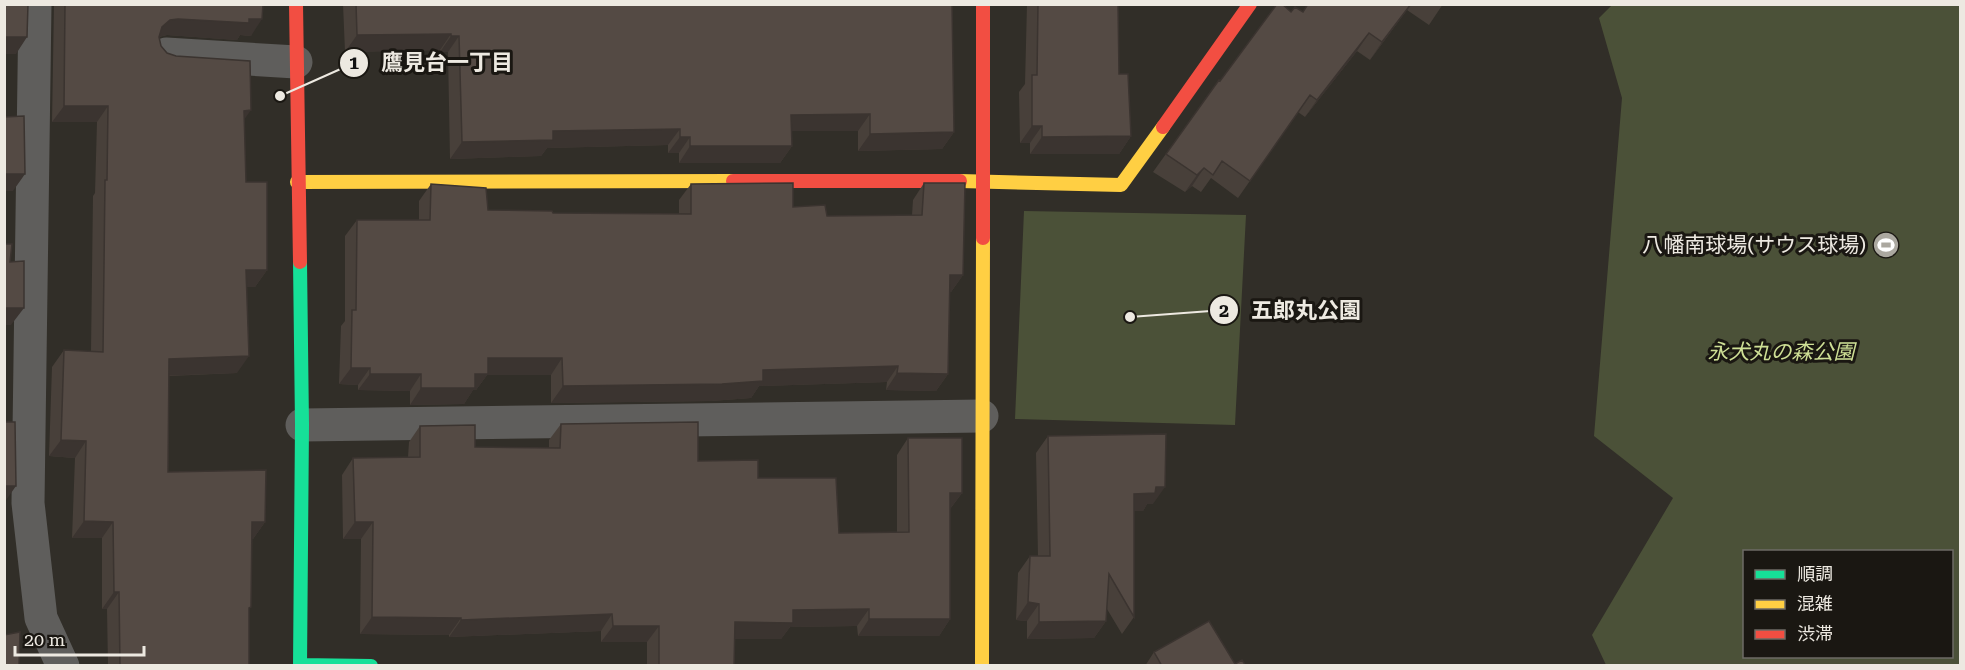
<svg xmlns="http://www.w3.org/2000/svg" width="1965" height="670" viewBox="0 0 1965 670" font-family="'Roboto Serif','Noto Sans JP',serif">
<rect width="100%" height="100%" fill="#312e28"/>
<path fill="#4b5138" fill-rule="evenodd" d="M1612,5H1960V665H1606L1592,635L1673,498L1594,436L1622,98L1599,18ZM1744,552H1952V656H1744Z
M1024,211L1246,215L1235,425L1015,419Z"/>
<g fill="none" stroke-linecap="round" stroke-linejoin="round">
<path stroke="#5f5e5c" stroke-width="33" d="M35,4L28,503L41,618L63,666
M166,54L296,62
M302,425L982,416"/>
<path stroke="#16e098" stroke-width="14" d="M300,262L302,425L300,666
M300,665L371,666"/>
<path stroke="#ffcf43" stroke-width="14" d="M960,181L1121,185L1163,127
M297,182L733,181
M982,666L983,238"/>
<path stroke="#f24e42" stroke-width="14" d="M296,4L300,262
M1163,127L1250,4
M733,181H960
M983,238V4"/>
</g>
<path fill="#48403a" d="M54,4H263L251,36L240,35L237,40L167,35L159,37L161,46L167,53L244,121L246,182L267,270L255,287H247L237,373L169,376L168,472L265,522L253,539H252L249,610V666H108L107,609H102V538H72L75,458L49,456L52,367L64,350L91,352L93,196L95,193L97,122H52Z
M343,4H952L954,132L942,149L858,151V131H791L792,146L780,163H679V153H668V145L547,148L541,156L450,159L448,52H440V50L345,52Z
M1027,4H1118L1119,74L1131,136L1119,154H1030V143H1020L1019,92L1025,84Z
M1308,4H1443L1429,25L1407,10L1370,60L1357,51L1305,117L1298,112L1238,198L1211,178L1201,192L1192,186L1185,192L1153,172L1219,80L1220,81L1291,12H1303Z
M924,183L963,275L951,292H949L948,374L936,391L886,390L887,382L759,386L751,398L711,401L551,403V375H487L476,390H473L464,404L410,405V391L358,390V385L339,384L341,326L345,321V236L357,220H419V201L431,184L488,210L553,213L679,214V200L691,184L793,207L827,216L912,215L913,200Z
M561,424L758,478L839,533L897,532V455L908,438L962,493L950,509V619L939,636H858L857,626L790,627L781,639H735L734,666H647V642H601V631L449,637V635L360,634L361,539H343L342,475L353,458L408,457L409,442L420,426L475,447L549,448V440Z
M1048,436L1153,504H1147L1143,511H1134V617L1122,634L1107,609L1106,621L1094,638L1027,639V621L1016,620L1018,573L1030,556H1038L1036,453Z
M1154,652L1235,664L1246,666H1145Z"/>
<path fill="#3b3430" d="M1411,4L1370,60L1382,42Z
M178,19H262L251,36L240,35L237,40L167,35L158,37L162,27L170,20Z
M1369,33L1357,51L1305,117L1317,100Z
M451,34L440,50L345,52L357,35Z
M451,36H459L448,52H440Z
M4,37H27L16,54H4Z
M64,106H108L97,122H52Z
M251,110L239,127L244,111Z
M870,114L858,131H780L791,115Z
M1032,126H1042L1030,143H1020Z
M680,129L668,145L547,148L541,156L450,159L462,142L553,131Z
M954,132L942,149L858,151L870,134Z
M1131,136L1119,154H1030L1042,137Z
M680,137H690L679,153H668Z
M690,146H792L780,163H679Z
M1204,168L1192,186L1185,192L1197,175Z
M4,174H25L13,191H4Z
M246,270H267L255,287H235Z
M950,275H963L951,292H938Z
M4,308H24L11,325H4Z
M249,356L237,373L158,376L169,359Z
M488,358H562L551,375H487L476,390H473L464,404L410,405L421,388L475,374Z
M898,366L887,382L759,386L751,398L711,401L551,403L563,386L763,370Z
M351,368H370L358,385L339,384Z
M897,373L948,374L936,391L886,390Z
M370,374H421L410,391L358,390Z
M61,440L86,441L75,458L49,456Z
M4,486H16L4,503Z
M1156,487H1165L1153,504H1147L1143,511H1122L1134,494Z
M950,493H962L950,509Z
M84,521L113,522L102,538H72Z
M252,522H265L253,539H240Z
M355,522H373L361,539H343Z
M114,592H119L107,609H102Z
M1028,602L1039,604L1027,621L1016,620Z
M869,609L857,626L790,627L781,639H724L735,622L793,610Z
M612,614L601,631L449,637L461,620Z
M372,617L461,618L449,635L360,634Z
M869,619H950L939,636H858Z
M1106,621L1094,638L1027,639L1039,622Z
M613,626H659L647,642H601Z"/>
<path fill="#544a44" stroke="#3b3430" stroke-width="1.5" d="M4,4H28L27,37H4Z
M65,4H263L262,19H249V23L178,19L170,20L162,27L159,37L161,46L167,53L176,56L250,61L251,110L244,111L246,182H267V270H246L249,356L169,359L168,472L266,470L265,522H252L251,607L249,608V666H120L119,592H114L113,522L84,521L86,441L61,440L64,350L103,352L105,180H107L108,106H64Z
M356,4H952L954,132L870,134V114L791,115L792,146H690V137H680V129L553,131V140L462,142L459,36H451V34L357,35Z
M1038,4H1118L1119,74H1128L1131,136L1042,137V126H1032V75H1037Z
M1277,4H1282L1291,12L1295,7L1303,12L1308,4H1411L1382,42L1369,33L1317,100L1310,95L1250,181L1222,161L1213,175L1204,168L1197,175L1166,154L1219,80L1220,81Z
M24,116L25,174H4V117Z
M793,183V207L825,205L827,216L922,215L924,183H965L963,275H950L948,374L897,373L898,366L763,370V381L722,384L563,386L562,358H488V374H475V388H421V374H370V368H351L352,310H356L357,220H430L431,184L486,188L488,210L552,211L553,213L691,214V184Z
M4,244H12L10,262L24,261V308H4Z
M4,422H15L16,486H4Z
M698,422V461L758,460V478H836L839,533L909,532L908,438H962V493H950V619H869V609L793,610V623L735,622L734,666H659V626H613L612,614L461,620V618L372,617L373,522H355L353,458L420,457V426L475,425V447L560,448L561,424Z
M1166,434L1165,487H1156L1155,493L1134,494V617L1109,574L1106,621L1039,622V604L1028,602L1030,556H1050L1048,436Z
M1209,621L1235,664L1242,660L1246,666H1162L1154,652Z
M20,632L19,666H4V635Z"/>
<defs>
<g id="stadium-disc" transform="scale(1.35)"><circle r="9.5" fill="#aba8a0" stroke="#1a1712"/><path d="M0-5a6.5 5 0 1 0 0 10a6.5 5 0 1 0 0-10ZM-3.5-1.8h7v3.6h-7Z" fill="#fff"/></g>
</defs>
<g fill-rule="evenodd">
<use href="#stadium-disc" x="1886" y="245"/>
</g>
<g text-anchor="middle" stroke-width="6" stroke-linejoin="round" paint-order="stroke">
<g font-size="21" fill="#ede9e1" stroke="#1a1712" text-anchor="end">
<text x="1866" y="252">八幡南球場(サウス球場)</text>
</g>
<g font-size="21" font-style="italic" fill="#cedf95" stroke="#1a1712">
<text x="1781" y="359">永犬丸の森公園</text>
</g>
</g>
<path fill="none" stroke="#ede9e1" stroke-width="2" d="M280 96L354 63M1130 317L1224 310"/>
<g fill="#ede9e1" stroke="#1a1712" stroke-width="2">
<circle cx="280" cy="96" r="6"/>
<circle cx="1130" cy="317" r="6"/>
<circle cx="354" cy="63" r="15"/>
<circle cx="1224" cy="310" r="15"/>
</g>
<g font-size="18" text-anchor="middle" font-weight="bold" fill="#111">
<text x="354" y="69">1</text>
<text x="1224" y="317">2</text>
</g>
<g font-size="22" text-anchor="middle" font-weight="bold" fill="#ede9e1" stroke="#1a1712" stroke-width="6" stroke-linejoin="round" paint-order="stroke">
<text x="447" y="70">鷹見台一丁目</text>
<text x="1306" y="318">五郎丸公園</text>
</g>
<rect width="1965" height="670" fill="none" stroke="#ede9e1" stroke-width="12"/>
<rect x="1743" y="550" width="210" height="108" fill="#1a1712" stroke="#6e6b65" stroke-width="1.5"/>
<rect x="1755" y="570" width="30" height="9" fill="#16e098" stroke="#6e6b65" stroke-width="1.5"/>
<text x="1797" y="580" font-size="18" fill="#ede9e1">順調</text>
<rect x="1755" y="600" width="30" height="9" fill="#ffcf43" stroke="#6e6b65" stroke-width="1.5"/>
<text x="1797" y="610" font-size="18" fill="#ede9e1">混雑</text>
<rect x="1755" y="630" width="30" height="9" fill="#f24e42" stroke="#6e6b65" stroke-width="1.5"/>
<text x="1797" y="640" font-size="18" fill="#ede9e1">渋滞</text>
<path d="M15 646v9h129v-9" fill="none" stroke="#ede9e1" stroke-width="3"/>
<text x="24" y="646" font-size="18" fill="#ede9e1" stroke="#1a1712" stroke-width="4.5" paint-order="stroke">20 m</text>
</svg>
